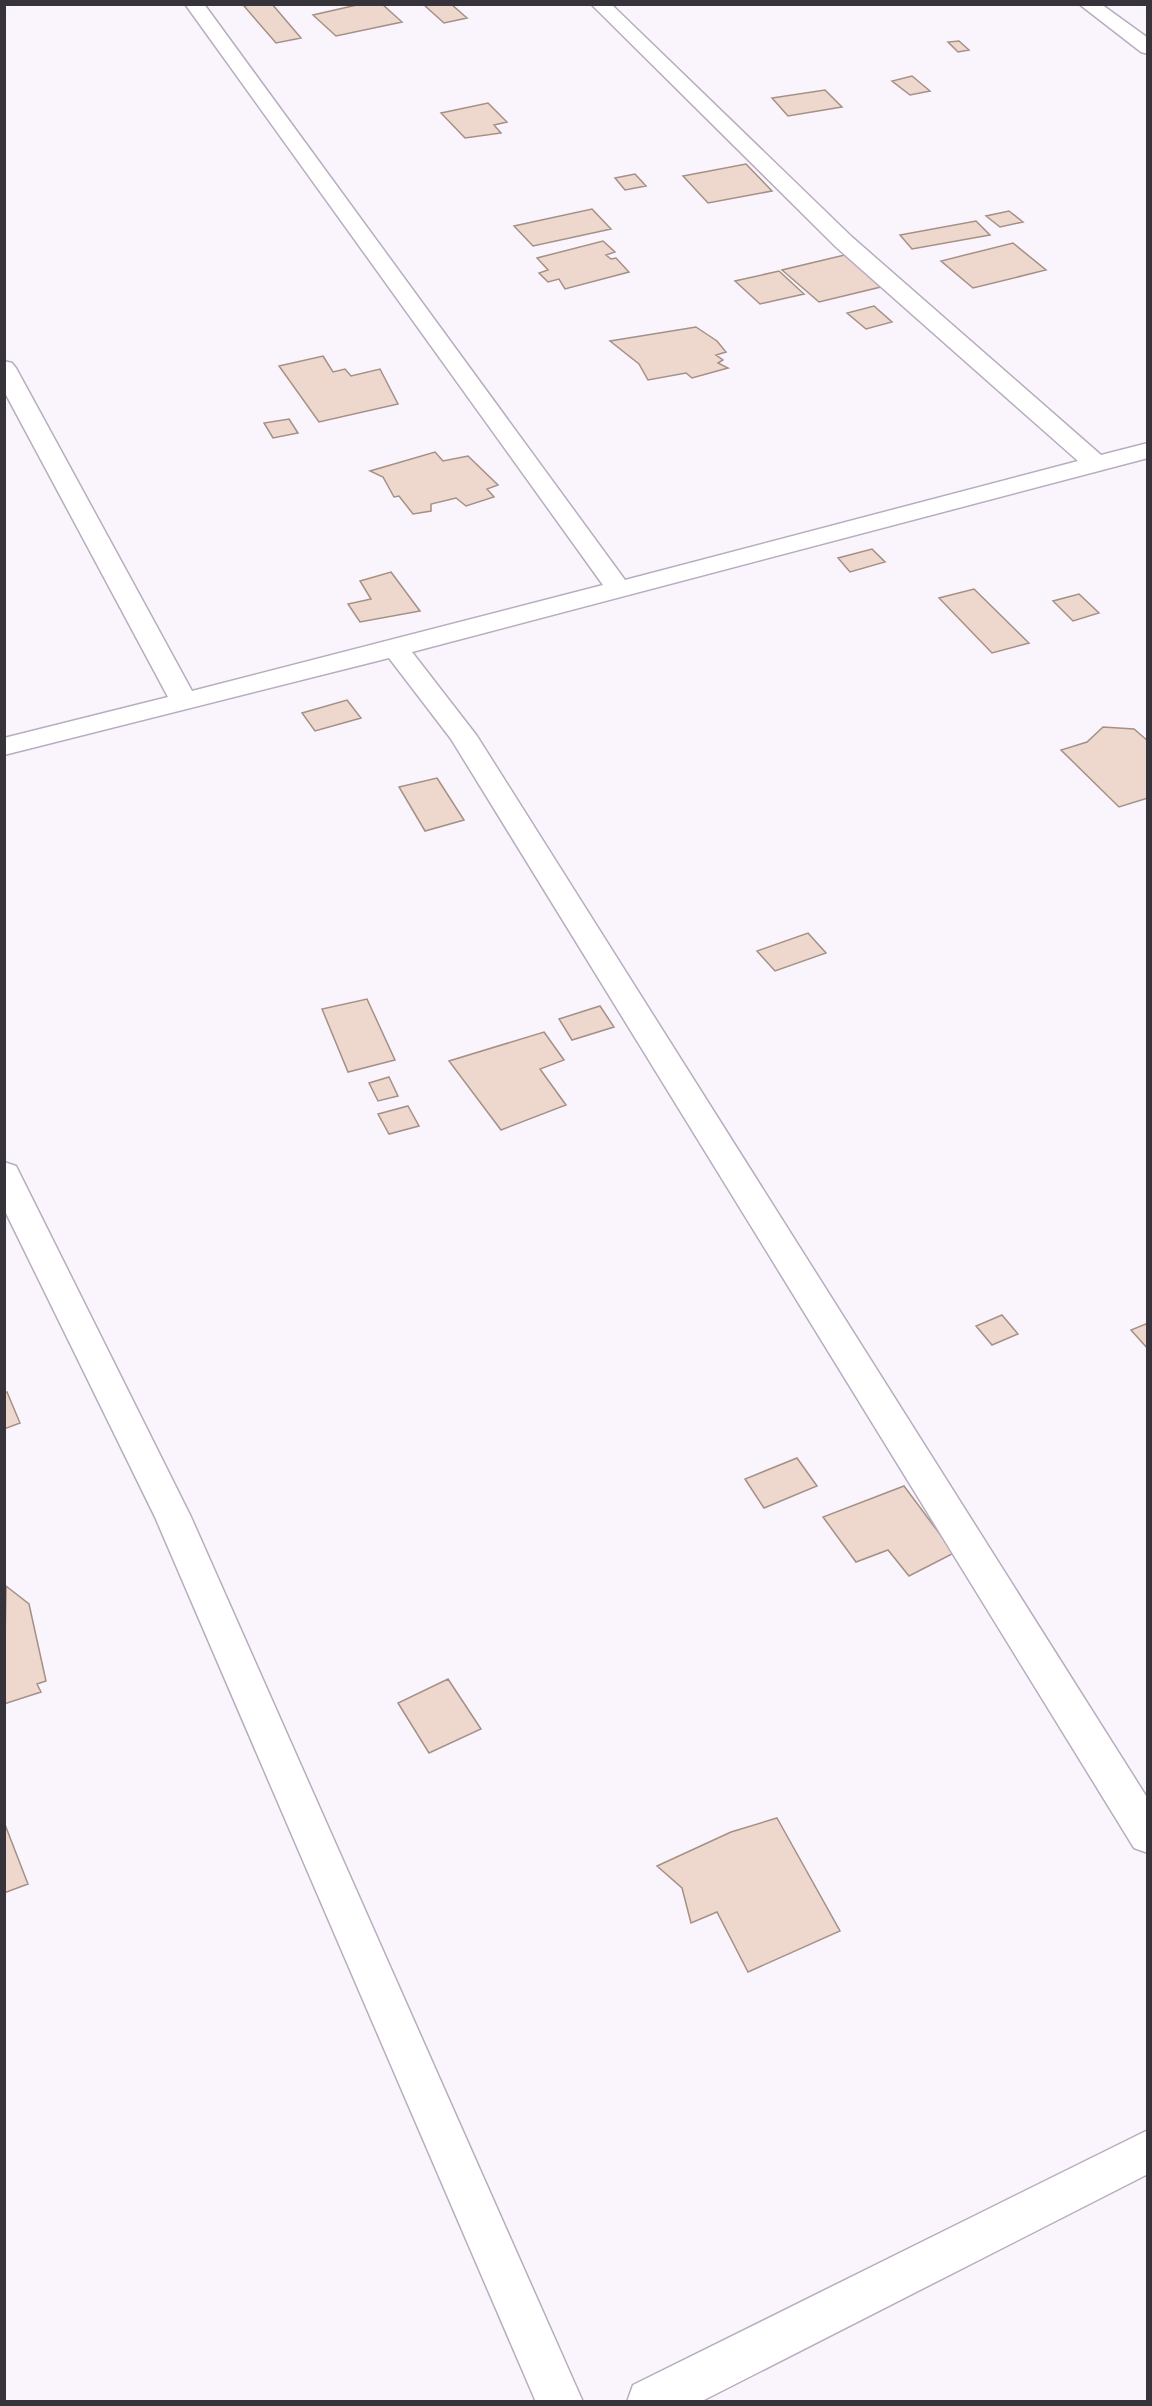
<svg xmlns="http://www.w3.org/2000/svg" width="1152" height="2406" viewBox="0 0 1152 2406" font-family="'Source Sans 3',sans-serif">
<rect width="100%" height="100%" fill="#faf5fd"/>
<path fill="#eed7cd" stroke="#a49086" stroke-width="1.5" d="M253,4H272L301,38L276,43L244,6Z
M361,4H382L402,22L336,36L313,15Z
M423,4H451L467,18L444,23Z
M959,41L969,50L958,52L948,42Z
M912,76L930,91L910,95L892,81Z
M825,90L842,107L788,116L772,98Z
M488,103L507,122L494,125L501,133L465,138L441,113Z
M746,164L772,191L708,203L683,176Z
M635,174L646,186L625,190L615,178Z
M592,209L611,229L533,246L514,226Z
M1009,211L1023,222L1000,227L986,216Z
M976,221L990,235L912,249L900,235Z
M603,241L615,252L606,255L611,259L616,258L629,272L565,289L559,279L548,282L539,273L548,270L537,258Z
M1013,243L1046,270L973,288L941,261Z
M853,253L889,285L819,302L782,270Z
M779,271L804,294L760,304L735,281Z
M874,306L892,322L866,329L847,313Z
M696,327L717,341L726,352L716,355L723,360L718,363L728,368L692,378L686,373L648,380L639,364L610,341Z
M323,356L333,372L345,369L351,376L380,369L398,404L319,422L279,366Z
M289,419L298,433L273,438L264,423Z
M435,452L443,461L468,456L498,485L487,489L494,497L466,506L456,498L431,504V511L413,514L399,496L394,497L383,477L370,471Z
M872,549L885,562L850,572L838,558Z
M391,572L420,611L360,622L348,604L371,599L360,581Z
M974,589L1029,643L992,653L939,598Z
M1079,594L1099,613L1073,621L1053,601Z
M347,700L361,718L315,731L302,713Z
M1103,727L1134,729L1148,741V798L1119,807L1061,750L1087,742Z
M437,778L464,820L425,831L399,787Z
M808,933L826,953L775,971L757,951Z
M367,999L395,1060L348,1072L322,1009Z
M600,1006L614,1027L572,1040L559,1019Z
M544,1032L564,1060L540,1069L566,1105L501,1130L449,1061Z
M389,1077L398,1096L378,1101L369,1083Z
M408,1106L419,1126L389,1134L378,1114Z
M1002,1315L1018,1334L992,1345L976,1326Z
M1148,1323V1349L1131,1330Z
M7,1392L20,1423L4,1429V1393Z
M797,1458L817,1486L764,1508L745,1479Z
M904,1486L954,1553L909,1576L888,1550L856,1562L823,1517Z
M6,1586L29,1604L46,1681L37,1684L41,1692L4,1704Z
M448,1679L481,1729L429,1753L398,1703Z
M777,1818L840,1931L748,1972L717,1912L691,1923L682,1888L657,1866L731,1832Z
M4,1822L28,1884L4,1893Z"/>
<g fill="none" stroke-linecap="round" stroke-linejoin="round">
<g stroke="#b8adbf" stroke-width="3">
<path id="minor" d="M185,4H204L625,580L1078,461L836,247L591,4H611L852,237L1101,455L1148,443V458L412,652L477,736L1148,1799V1853L1134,1848L451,739L389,658L4,755V738L168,697L4,391V361L12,363L16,368L192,691L603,585Z
M1079,4H1101L1148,38V54L1141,52Z
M4,1162L16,1166L20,1174L191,1517L583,2402H536L155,1517L4,1209Z
M1148,2130V2174L700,2402H627L633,2385Z"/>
</g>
<use href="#minor" fill="#fff" fill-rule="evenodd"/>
</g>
<rect width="1152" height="2406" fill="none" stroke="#37333a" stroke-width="12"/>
</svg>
